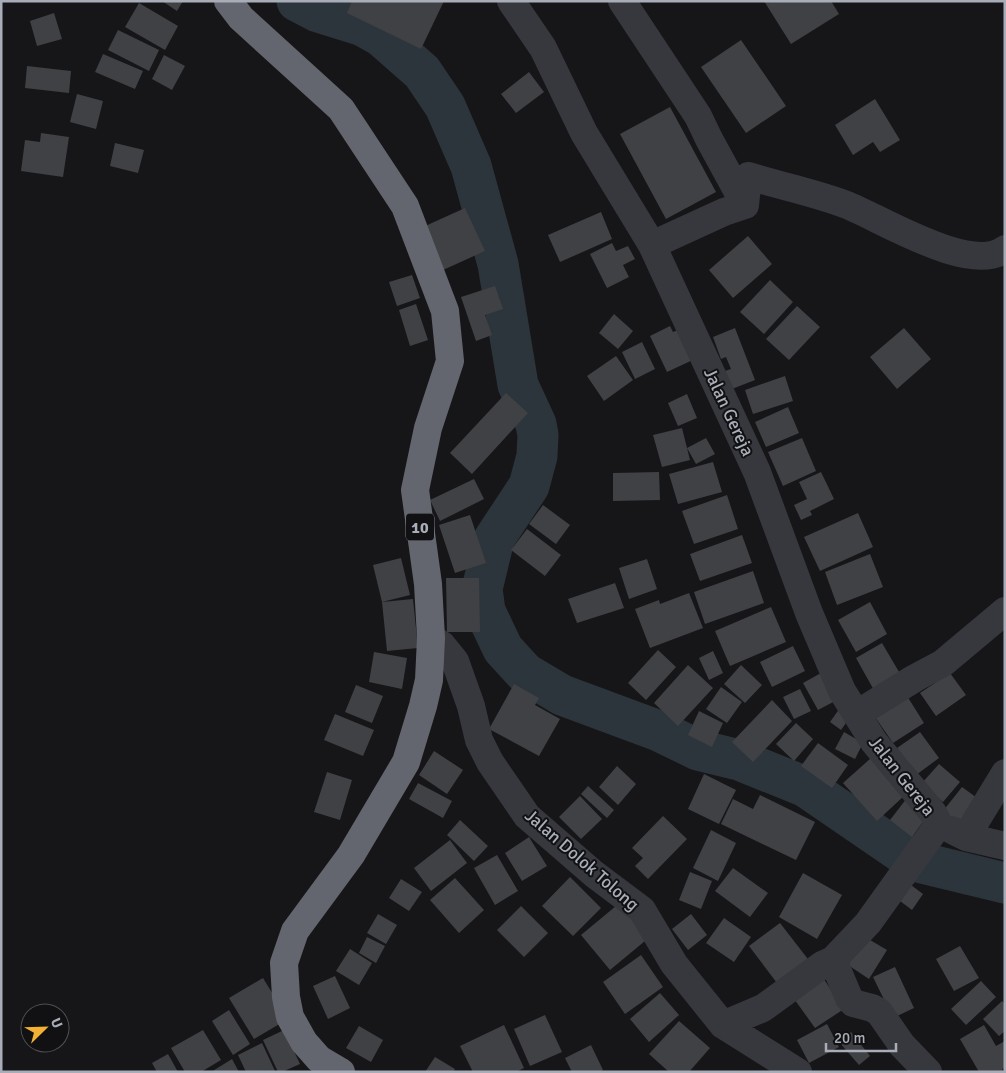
<svg xmlns="http://www.w3.org/2000/svg" width="1006" height="1073" viewBox="0 0 1006 1073" font-family="Signika,sans-serif">
<rect width="100%" height="100%" fill="#161618"/>
<g fill="none" stroke-linecap="round" stroke-linejoin="round">
<path stroke="#2c353c" stroke-width="41" d="M297,1L318,12L363,26L381,36L422,72L445,106L471,166L498,264L518,385L536,424L538,435L537,456L529,486L494,539L482,589L485,611L503,649L525,673L562,695L659,731L698,750L739,760L806,787L914,861L1005,883"/>
</g>
<path fill="#404145" d="M162,1H183L177,11Z
M352,1H444L421,49L347,13Z
M764,1H831L839,14L791,44Z
M139,3L178,26L165,50L125,27Z
M54,13L62,39L37,46L30,21Z
M118,30L159,50L149,71L108,50Z
M741,40L786,106L746,133L701,67Z
M103,54L143,71L135,89L95,72Z
M164,55L185,66L172,90L152,79Z
M27,66L71,71L69,93L25,88Z
M529,72L544,92L516,113L501,94Z
M77,94L103,101L96,129L70,122Z
M875,99L900,140L880,152L873,142L853,155L835,125Z
M670,107L716,192L666,219L620,134Z
M41,133L69,137L63,177L21,171L25,140L40,142Z
M115,143L144,150L138,173L110,166Z
M465,208L485,251L443,270L423,227Z
M601,212L612,239L560,262L548,235Z
M748,236L772,264L733,298L709,270Z
M612,243L616,251L628,246L635,259L623,265L629,277L607,288L590,254Z
M412,275L420,298L397,306L389,282Z
M770,280L793,302L764,334L740,312Z
M495,286L503,309L485,315L492,335L476,341L461,297Z
M416,304L428,340L410,346L399,310Z
M797,306L820,327L789,360L766,339Z
M614,314L633,331L618,349L599,333Z
M670,326L673,332L683,328L697,358L667,372L650,336Z
M735,328L755,380L732,389L725,371L731,369L726,357L721,359L713,337Z
M904,328L931,359L897,389L870,357Z
M642,342L655,369L635,379L622,352Z
M616,356L633,380L604,401L587,376Z
M785,376L793,401L753,414L745,390Z
M506,393L528,413L472,474L450,453Z
M687,394L697,418L678,426L668,403Z
M788,407L799,433L766,447L755,422Z
M682,428L690,460L662,467L653,435Z
M706,438L715,454L696,464L687,448Z
M802,438L816,471L783,486L768,452Z
M713,462L722,492L678,504L669,474Z
M659,472L660,500L613,501V473Z
M821,472L834,499L810,511L812,515L801,520L794,505L807,499L799,482Z
M474,479L484,499L440,521L430,500Z
M727,495L738,529L694,544L682,511Z
M543,505L570,525L556,544L529,524Z
M858,513L873,547L820,571L804,537Z
M470,515L486,563L455,573L439,525Z
M527,529L561,555L545,576L511,550Z
M742,535L752,563L700,581L690,554Z
M870,554L883,587L837,605L825,572Z
M401,558L410,595L382,602L373,565Z
M647,559L657,589L629,599L619,568Z
M753,571L764,603L705,624L694,592Z
M446,578H479L480,632H447Z
M615,583L624,608L577,623L568,599Z
M689,593L703,628L650,648L635,609L659,600L660,604Z
M413,599L418,648L387,651L382,602Z
M870,602L887,634L856,652L838,620Z
M771,607L786,642L730,666L715,631Z
M882,643L902,677L875,692L856,658Z
M793,646L805,671L772,687L760,662Z
M658,650L676,667L646,700L628,683Z
M713,651L723,673L709,680L699,658Z
M374,652L407,658L402,689L369,682Z
M688,665L713,688L678,726L654,703Z
M741,665L762,685L745,703L724,684Z
M821,673L837,700L818,710L803,683Z
M950,673L966,695L936,716L920,693Z
M514,684L539,698L535,705L560,719L539,756L489,729Z
M356,685L383,696L372,723L345,712Z
M721,687L742,702L727,723L706,709Z
M800,689L811,711L794,719L783,697Z
M907,696L924,723L893,743L875,717Z
M772,700L792,721L753,762L732,742Z
M842,705L853,713L841,730L830,722Z
M699,711L723,723L712,747L688,735Z
M335,714L374,730L363,756L324,740Z
M796,723L813,739L794,761L776,744Z
M844,732L863,743L855,759L835,749Z
M920,732L939,758L916,775L897,748Z
M818,743L848,765L832,788L801,766Z
M434,751L463,770L447,794L419,775Z
M871,758L905,795L877,821L843,783Z
M939,764L960,782L943,802L921,784Z
M617,766L636,784L618,805L599,787Z
M327,772L352,780L340,820L314,812Z
M704,774L736,790L719,824L688,809Z
M418,783L452,801L443,818L409,799Z
M588,786L614,810L607,818L581,794Z
M962,787L984,803L965,828L943,811Z
M760,795L815,822L796,860L721,824L733,799L753,809Z
M580,796L602,819L581,839L559,817Z
M907,798L928,815L912,837L890,820Z
M663,816L687,839L648,879L635,866L643,858L632,848Z
M460,820L488,846L474,861L447,835Z
M711,830L736,843L718,881L693,868Z
M529,837L547,866L522,881L505,853Z
M450,840L467,863L431,891L414,868Z
M497,855L518,891L495,905L474,868Z
M733,868L768,893L750,917L715,891Z
M690,872L712,881L701,909L679,900Z
M803,873L842,895L817,939L779,917Z
M570,877L601,908L573,936L542,906Z
M455,878L484,910L459,933L430,900Z
M401,879L422,892L409,911L389,898Z
M903,879L923,894L912,910L892,895Z
M622,901L651,936L610,970L581,935Z
M521,906L548,933L524,957L497,930Z
M378,914L397,925L386,944L367,933Z
M691,914L707,935L688,950L672,929Z
M724,918L751,937L734,962L706,943Z
M780,923L811,963L780,987L749,946Z
M367,937L385,946L376,963L359,953Z
M865,937L887,950L869,979L848,965Z
M960,946L979,978L954,991L936,959Z
M350,949L372,963L359,985L336,971Z
M641,955L663,987L625,1014L603,982Z
M895,967L914,1008L893,1018L873,977Z
M821,975L844,1009L815,1028L792,996Z
M335,976L350,1008L328,1019L313,986Z
M263,978L288,1019L254,1039L229,998Z
M981,981L996,997L966,1025L951,1009Z
M660,993L679,1015L649,1042L630,1019Z
M1002,1001L1005,1004V1031L999,1036L983,1019Z
M229,1010L250,1044L233,1055L212,1021Z
M545,1015L562,1052L530,1066L514,1029Z
M679,1021L710,1048L689,1072H669L649,1054Z
M827,1024L839,1047L809,1063L797,1040Z
M504,1025L524,1068L516,1072H473L460,1046Z
M984,1025L996,1046L1005,1041V1068L1002,1069L1004,1072H979L960,1039Z
M359,1026L383,1040L371,1062L346,1048Z
M203,1030L221,1060L201,1072H185L171,1048Z
M284,1030L300,1064L282,1072H278L263,1040Z
M851,1032L870,1056L859,1065L839,1042Z
M262,1043L275,1071L246,1072L238,1055Z
M591,1045L603,1070L599,1072H572L565,1058Z
M168,1054L178,1072H157L152,1063Z
M435,1057L455,1069L453,1072H425Z
M232,1059L239,1072H211Z"/>
<g fill="none" stroke-linecap="round" stroke-linejoin="round">
<path stroke="#37383d" stroke-width="28" d="M511,1L543,48L584,133L652,245L757,472L809,613L842,691L874,742L933,813L939,824
M622,1L698,116L709,139L745,205
M652,245L724,212L745,205L748,176C781,186 816,193 847,205C882,219 971,275 1005,249
M431,638L442,645L455,661L471,706L479,740L490,762L527,816L594,874L642,910L674,964L723,1025L798,1072
M857,714L915,678L943,663L1005,611
M952,830L966,837L1005,846
M966,837L1005,773
M833,960L849,998L853,1003L872,1008L879,1012L902,1045L928,1072
M723,1025L763,1008L822,965L833,960L868,923L939,824"/>
<path stroke="#63666e" stroke-width="28" d="M228,1L241,18L341,109L405,206L445,311L450,361L428,428L415,490L428,584L431,638L429,680L423,706L406,762L351,855L295,931L284,963L286,997L290,1017L304,1042L319,1059L341,1072"/>
</g>
<g text-anchor="middle" stroke-width="4" stroke-linejoin="round" paint-order="stroke">
<rect fill="#111113" stroke="#7b7e86" stroke-width="1" x="406" y="513.5" width="28" height="27" rx="4"/>
<g font-size="16" font-weight="bold" fill="#a8adb8">
<text x="420" y="533">10</text>
</g>
<g font-size="18" fill="#a8adb8" stroke="#111113">
<text transform="translate(729 412) rotate(65)" y="6">Jalan Gereja</text>
<text transform="translate(902 776) rotate(52)" y="6">Jalan Gereja</text>
<text transform="translate(582 860) rotate(41)" y="6">Jalan Dolok Tolong</text>
</g>
</g>
<rect width="1006" height="1073" fill="none" stroke="#a8adb8" stroke-width="5"/>
<g transform="translate(45 1028) rotate(67)"><circle r="24" fill="#111113" stroke="#4d4f55"/>
<path d="M0-4L9 19L0 12L-9 19Z" fill="#f2b134"/>
<text y="-8" font-size="14" font-weight="bold" text-anchor="middle" fill="#a8adb8">U</text>
</g>
<path d="M826 1043v8h70v-8" fill="none" stroke="#a8adb8" stroke-width="2.5"/>
<text x="834" y="1043" font-size="15" fill="#a8adb8" stroke="#111113" stroke-width="4" paint-order="stroke">20 m</text>
</svg>
